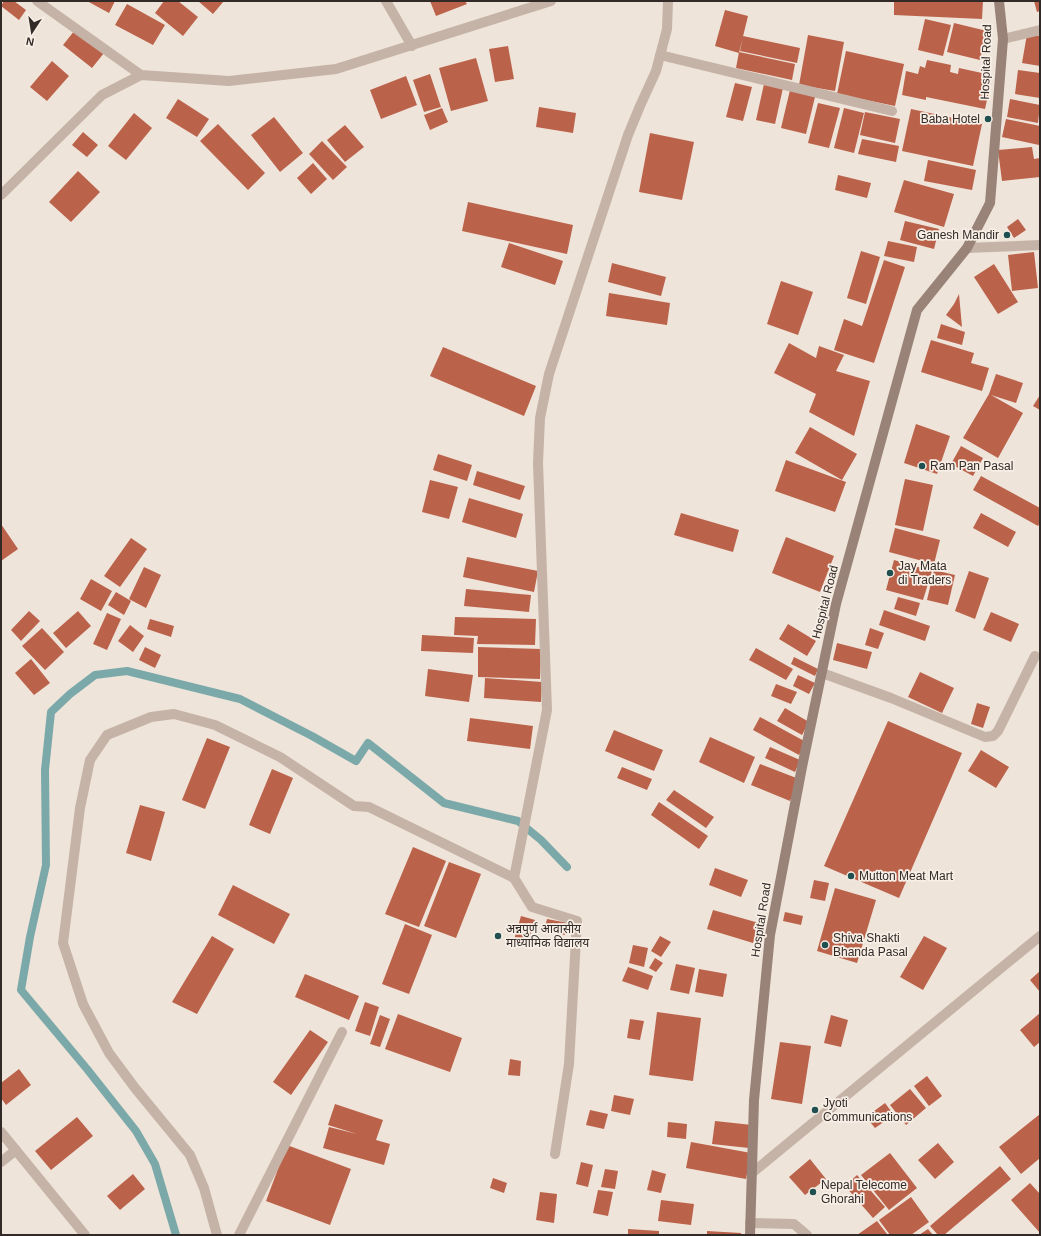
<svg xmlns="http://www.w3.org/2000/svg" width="1041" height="1236" viewBox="0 0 1041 1236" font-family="Helvetica,'Noto Sans Devanagari',sans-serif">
<rect width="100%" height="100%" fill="#efe4d9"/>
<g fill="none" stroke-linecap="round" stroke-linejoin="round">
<path stroke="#7ba9a9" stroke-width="8" d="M176,1235L155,1164L136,1131L87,1069L21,990L30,937L46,865L45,770L51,712L70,694L95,675L127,671L240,699L312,736L356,761L368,743L444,803L518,821L541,840L567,867"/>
</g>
<path fill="#bb624b" d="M4,1H14L26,10L19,20L1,6Z
M87,1H115L109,13Z
M164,1H178L198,17L183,36L155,13Z
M198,1H224L213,14Z
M430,1H465L467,4L436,16Z
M894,1H983L982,19L894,15Z
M1034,1H1040V11L1037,12Z
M127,4L165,25L153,45L115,25Z
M725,10L748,16L739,53L715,46Z
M925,19L951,25L943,56L918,50Z
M954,23L987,31L980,60L947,52Z
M75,30L104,53L92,68L63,45Z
M1027,34L1040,36V66L1022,63Z
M808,35L844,42L835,91L799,85Z
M743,36L800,48L797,63L740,51Z
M508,46L514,79L495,82L489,49Z
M846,51L904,64L895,106L837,94Z
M739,52L795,64L792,80L736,68Z
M476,58L488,101L451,111L439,68Z
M927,60L951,65L950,72L958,74L959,68L982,73L981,79L991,81L985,109L926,97V100L902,95L906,71L918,74L920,66L925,68Z
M52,61L69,76L47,101L30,87Z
M1018,70L1040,73V98L1015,94Z
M430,74L441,107L424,112L413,80Z
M406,76L417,105L381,119L370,90Z
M735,83L752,87L743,121L726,117Z
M764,84L783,88L775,124L756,120Z
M790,90L815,97L806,134L781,128Z
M178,99L209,119L197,137L166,118Z
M1010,99L1040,105L1038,123L1007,117Z
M818,103L840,108L829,148L808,143Z
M539,107L576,113L573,133L536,127Z
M442,108L448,122L430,130L424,115Z
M844,108L864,113L854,153L834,148Z
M911,109L982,124L973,166L902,151Z
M865,112L900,119L895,143L860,135Z
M134,113L152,128L126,160L108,146Z
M274,117L303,153L280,172L251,135Z
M1006,119L1040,126L1039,145L1002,137Z
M218,124L265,173L248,190L200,141Z
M345,125L364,147L345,162L327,140Z
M83,132L98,145L87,157L72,145Z
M650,133L694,142L682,200L639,192Z
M862,139L899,146L896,162L858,154Z
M322,141L347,167L333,180L309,154Z
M1032,147L1034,159L1040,158V177L1002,181L998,150Z
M928,160L976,170L972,190L924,181Z
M313,163L327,179L311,194L297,178Z
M78,171L100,192L71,222L49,202Z
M838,175L871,183L867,198L835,190Z
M904,180L954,194L944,227L894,212Z
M468,202L573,225L567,254L462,231Z
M1018,219L1026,230L1014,238L1007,227Z
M905,221L939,229L934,249L900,240Z
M888,241L917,247L914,262L884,256Z
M509,243L563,261L555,285L501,267Z
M861,251L880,257L866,304L847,298Z
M1034,252L1038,288L1012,291L1008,255Z
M884,260L905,267L874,363L834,350L844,319L862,326Z
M612,263L666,277L661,296L608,282Z
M994,264L1018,302L998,314L974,277Z
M781,281L813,292L798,335L767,324Z
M609,293L670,303L667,325L606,316Z
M959,294L962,327L946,315L954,304Z
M941,324L965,332L962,345L937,338Z
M931,340L974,353L971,363L989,368L982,391L921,372Z
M789,343L816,358L819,346L844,355L836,371L870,381L854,436L809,412L816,394L774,373Z
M443,347L536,386L524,416L430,376Z
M996,374L1023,383L1016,403L991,395L1023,413L998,458L963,438L989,394Z
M1040,395V410L1033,406Z
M916,424L950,436L937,474L904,463Z
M810,427L857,454L842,480L795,453Z
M961,446L983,458L973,476L951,464Z
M438,454L472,465L467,481L433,470Z
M786,460L846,482L835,512L775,491Z
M477,471L525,486L520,500L473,485Z
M981,476L1040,508V523L1038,526L973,490Z
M905,479L933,485L923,531L895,525Z
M430,480L458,487L449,519L422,512Z
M469,498L523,514L516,538L462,522Z
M681,513L739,530L733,552L674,535Z
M981,513L1016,532L1008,547L973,528Z
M1,524L18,549L1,561Z
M895,528L940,540L934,564L889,552Z
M786,537L834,556L820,592L772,573Z
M131,538L147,549L120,587L104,576Z
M467,557L538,571L534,592L463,577Z
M894,560L932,571L923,600L886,590Z
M144,567L161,575L146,608L129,599Z
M934,570L955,575L948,605L927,600Z
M969,571L989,578L975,619L955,611Z
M91,579L112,591L101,611L80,599Z
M466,589L531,595L529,612L464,606Z
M116,592L131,601L124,615L108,605Z
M898,597L920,603L916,616L894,609Z
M884,610L930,626L925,641L879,625Z
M29,611L40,621L21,641L11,630Z
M78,611L91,626L66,648L53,633Z
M991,612L1019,624L1011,642L983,630Z
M107,613L121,619L107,650L93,644Z
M455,617L536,619L535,645L477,644L478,636L454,635Z
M150,619L174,626L171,637L147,629Z
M788,624L816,641L807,656L779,639Z
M130,625L144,636L133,652L118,641Z
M42,628L64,652L45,670L22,646Z
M870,628L884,633L878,649L865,645Z
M422,635L474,638L473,653L421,651Z
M837,643L872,652L867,669L833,660Z
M145,647L161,655L155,668L139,660Z
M478,647L541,649L540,679L478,677Z
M756,648L793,669L786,680L749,660Z
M794,657L818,669L815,676L791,664Z
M31,659L50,683L34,695L15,673Z
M428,669L473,675L469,702L425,696Z
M920,672L954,688L942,713L908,697Z
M798,675L815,683L809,694L793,686Z
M485,678L542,682L541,702L484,698Z
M776,684L797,692L791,704L771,696Z
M977,703L990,707L983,728L971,724Z
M785,708L809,722L802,735L777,721Z
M760,717L806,742L799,755L753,730Z
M470,718L533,726L530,749L467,741Z
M888,721L962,753L899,898L824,866Z
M614,730L663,750L654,771L605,751Z
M710,737L755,757L744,783L699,762Z
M207,738L230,747L205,809L182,800Z
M770,747L800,760L795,772L765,758Z
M981,750L1009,767L996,788L968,771Z
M760,764L799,779L790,801L751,785Z
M622,767L652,779L647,790L617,778Z
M272,769L293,778L270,834L249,825Z
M674,790L714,817L706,828L666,800Z
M659,802L708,836L699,849L651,815Z
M140,805L165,812L151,861L126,853Z
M413,847L446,861L419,927L385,914Z
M449,862L481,874L456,938L424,926Z
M715,868L748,880L741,897L709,885Z
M814,880L829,883L825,901L810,898Z
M233,885L290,914L274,944L218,915Z
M835,888L876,900L857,963L817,951Z
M713,910L759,923L753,943L707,929Z
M785,912L803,916L801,925L783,921Z
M521,916L535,920L528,944L514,940Z
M547,919L568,923L565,935L544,931Z
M405,924L432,935L409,994L382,984Z
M212,936L234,949L197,1014L172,1002Z
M660,936L671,942L661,957L651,951Z
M924,936L947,948L923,990L900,977Z
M633,945L648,948L644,967L629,963Z
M655,958L663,963L656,972L649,968Z
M676,964L695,968L689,994L670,990Z
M628,967L653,976L648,990L622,981Z
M699,969L727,974L723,997L695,992Z
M1040,971V992L1030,980Z
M305,974L359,996L349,1020L295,997Z
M365,1002L379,1007L370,1036L355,1031Z
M657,1012L701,1018L693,1081L649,1075Z
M1040,1013V1042L1034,1047L1020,1030Z
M398,1014L462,1038L450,1072L385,1049Z
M380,1015L390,1019L380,1047L370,1044Z
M831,1015L848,1020L841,1047L824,1043Z
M630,1019L644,1021L640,1040L627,1038Z
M310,1030L328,1042L291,1095L273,1082Z
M780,1042L811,1046L802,1104L771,1099Z
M510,1059L521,1061L520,1076L508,1075Z
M19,1069L31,1085L6,1105L1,1098V1083Z
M927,1076L942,1096L929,1106L914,1086Z
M910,1089L926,1108L906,1125L890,1105Z
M614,1095L634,1099L630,1115L611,1111Z
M885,1103L894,1115L875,1128L866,1117Z
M335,1104L383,1120L376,1140L390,1144L384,1165L323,1148L329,1127L357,1134L328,1125Z
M590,1110L608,1114L604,1129L586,1125Z
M1040,1114V1158L1021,1174L999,1147Z
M77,1117L93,1136L51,1170L35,1151Z
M715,1121L752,1125L749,1148L712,1144Z
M668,1122L687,1124L686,1139L667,1137Z
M691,1142L751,1153L746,1179L686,1168Z
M938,1143L954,1162L935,1179L918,1160Z
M287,1145L351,1169L330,1225L266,1201Z
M890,1153L917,1188L889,1210L861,1175Z
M810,1159L826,1179L805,1195L789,1177Z
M581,1162L593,1165L588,1187L576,1184Z
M1000,1166L1011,1179L944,1235H938L930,1226Z
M605,1169L618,1171L615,1189L601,1187Z
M652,1170L666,1174L661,1193L647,1190Z
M133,1174L145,1189L120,1210L107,1196Z
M857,1175L885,1207L873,1218L845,1186Z
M493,1178L507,1183L504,1193L490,1188Z
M1030,1183L1040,1194V1233L1011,1200Z
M598,1190L613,1192L608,1216L593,1213Z
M540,1192L557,1194L554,1223L536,1220Z
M911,1197L929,1222L911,1235H890L879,1220Z
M661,1200L694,1204L691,1225L658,1221Z
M877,1221L887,1234L885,1235H857Z
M628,1229L659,1231V1235H628Z
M928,1229L933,1235H919Z
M707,1231L741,1233V1235H707Z"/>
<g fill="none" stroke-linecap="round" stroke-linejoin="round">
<path stroke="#c5b3a7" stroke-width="10" d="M1,1132L85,1235
M217,1235L204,1188L190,1155L135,1088L109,1053L83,1004L63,943L80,808L90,760L107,735L151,717L174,714L215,725L280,757L354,806L369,807L514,878L532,907L577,921L569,1064L555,1154
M239,1235L342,1032"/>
<path stroke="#c5b3a7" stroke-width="10" d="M37,1L141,75
M386,1L412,46
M1003,39L1040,30
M660,55L892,111
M1,195L102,95L141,75L229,81L336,69L551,1
M967,248L1040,245
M822,673L891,698L985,737L993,736L998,731L1035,656
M514,878L547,710L538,463L540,418L549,374L628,135L640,106L656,71L667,29L668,1
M1,1162L16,1150
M752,1173L1040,936
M750,1223L794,1224L807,1235"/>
<path stroke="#998378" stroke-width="10" d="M750,1235L754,1100L770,935L802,767L836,604L917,310L967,248L990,203L1003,39L999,1"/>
</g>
<g fill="#204f50" stroke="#f7eee5" stroke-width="1.5">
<circle cx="988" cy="119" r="4"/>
<circle cx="1007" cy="235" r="4"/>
<circle cx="922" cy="466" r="4"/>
<circle cx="890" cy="573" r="4"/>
<circle cx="851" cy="876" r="4"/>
<circle cx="498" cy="936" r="4"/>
<circle cx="825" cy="945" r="4"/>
<circle cx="815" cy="1110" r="4"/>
<circle cx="813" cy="1192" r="4"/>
</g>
<g text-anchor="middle" stroke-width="3.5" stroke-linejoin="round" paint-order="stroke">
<g font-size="12" fill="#322a27" stroke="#f7eee5">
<text transform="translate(986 62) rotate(-88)" y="4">Hospital Road</text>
<text transform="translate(825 602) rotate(-76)" y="4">Hospital Road</text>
<text transform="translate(761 920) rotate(-81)" y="4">Hospital Road</text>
</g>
<g font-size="12" fill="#322a27" stroke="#f7eee5" text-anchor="start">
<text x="980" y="123" text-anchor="end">Baba Hotel</text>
<text x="999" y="239" text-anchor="end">Ganesh Mandir</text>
<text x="930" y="470">Ram Pan Pasal</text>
<text x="898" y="570">Jay Mata<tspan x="898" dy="14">di Traders</tspan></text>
<text x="859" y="880">Mutton Meat Mart</text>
<text x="506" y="933">अन्नपुर्ण आवासीय<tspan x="506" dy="14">माध्यामिक विद्यालय</tspan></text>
<text x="833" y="942">Shiva Shakti<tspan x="833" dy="14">Bhanda Pasal</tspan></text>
<text x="823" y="1107">Jyoti<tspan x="823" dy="14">Communications</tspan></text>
<text x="821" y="1189">Nepal Telecome<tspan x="821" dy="14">Ghorahi</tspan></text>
</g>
</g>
<rect width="1041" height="1236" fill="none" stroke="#322a27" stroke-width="4"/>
<g transform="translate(32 32) rotate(192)" stroke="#f7eee5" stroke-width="3" paint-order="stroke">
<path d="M0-3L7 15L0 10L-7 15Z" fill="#322a27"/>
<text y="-6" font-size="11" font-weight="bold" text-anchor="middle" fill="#322a27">N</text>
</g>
</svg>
